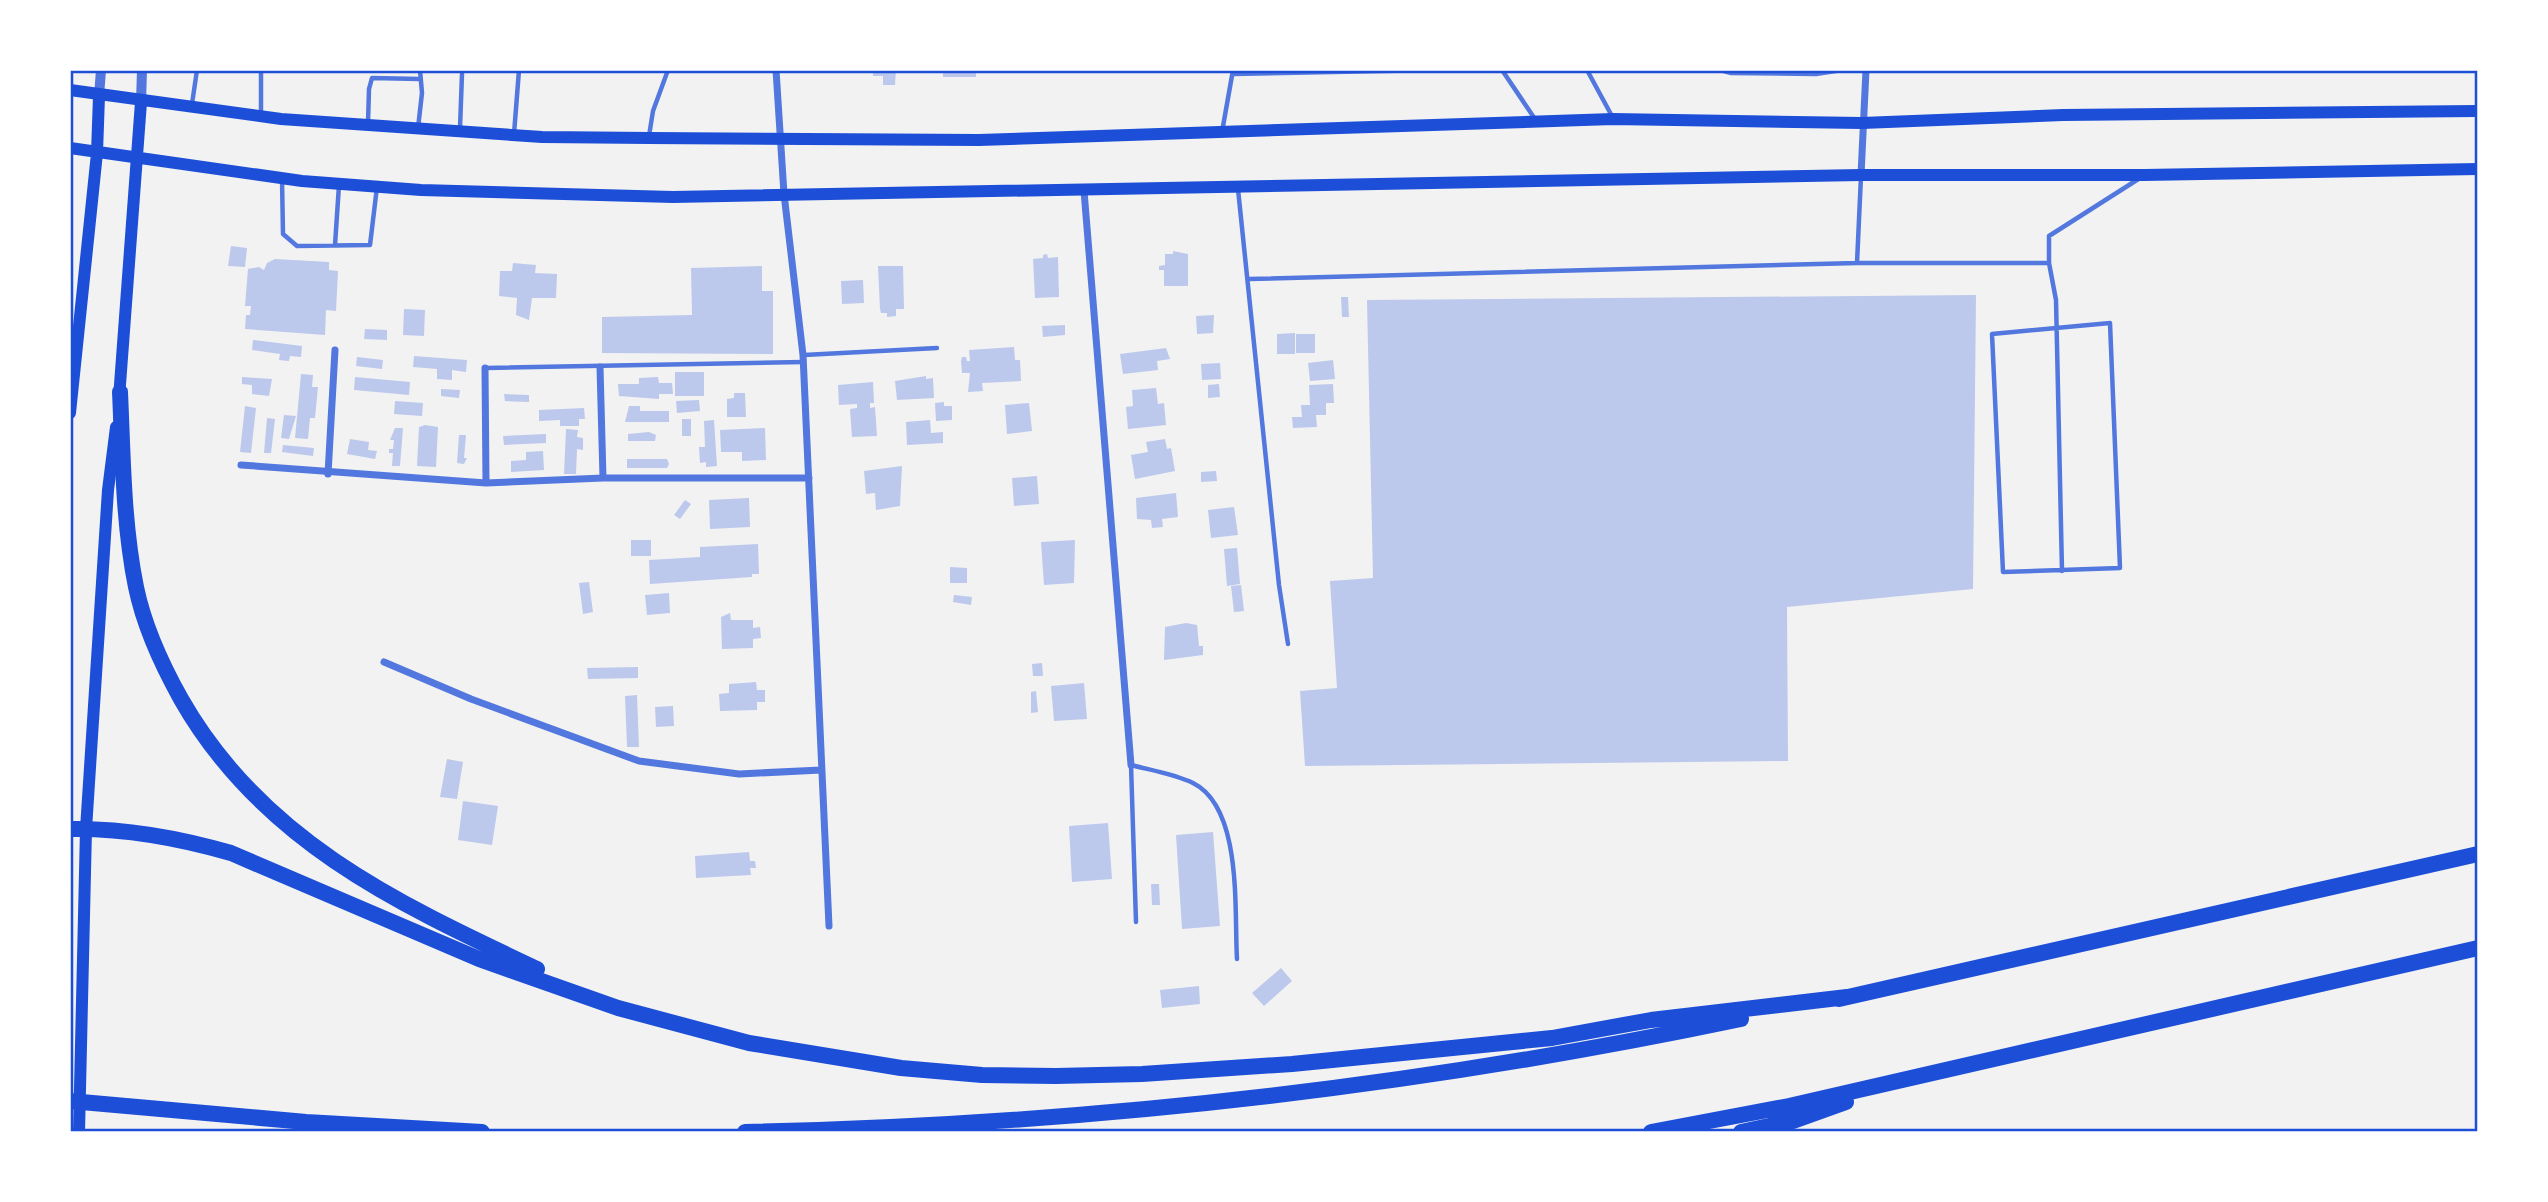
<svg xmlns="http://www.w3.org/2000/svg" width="2548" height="1202" viewBox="0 0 2548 1202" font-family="Manrope,sans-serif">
<rect width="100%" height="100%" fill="#f2f2f2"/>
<path fill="#bdc9ec" d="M873,70H896L895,85H883V76H873Z
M943,70H976V77H943Z
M231,246L247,248L245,267L228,266Z
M1173,251L1188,254V286H1164V270H1159V266L1165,265V254H1173Z
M1047,254L1048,258L1058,257L1059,297L1035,298L1033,259L1043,258V255Z
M275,259L329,262V270L338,271L336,311L326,310L325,335L245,329L246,315H250L251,306H245L248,269L259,267L264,270L267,263Z
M513,263L536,265L535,273L557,274L556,298H532L529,320L516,315L517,298L499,296L500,271H512Z
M762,266V291H773V354L602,353V317L692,315L691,268Z
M878,266H903L904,309H896V316L887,317V313H881L880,309Z
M863,280L864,303L842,304L841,281Z
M1976,295L1973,589L1787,607L1788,761L1305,766L1300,691L1337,688L1330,581L1373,578L1367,300Z
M1341,297H1348L1349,317H1342Z
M404,309L425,310L424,336L403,335Z
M1214,315L1213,333L1197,334L1196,316Z
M1065,325V335L1043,337L1042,326Z
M365,329L387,330V340L364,339Z
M1295,333V354H1277V334Z
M1296,334H1315V353H1296Z
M253,340L302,346L301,357L290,356L289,361L279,360L280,354L252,350Z
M1014,347L1015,360H1020L1021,381L982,383L983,391L968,392L970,373H962L961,361L962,357H966L967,361H970L969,350Z
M1166,348L1170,359L1157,361L1158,370L1123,374L1120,354Z
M414,356L467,360L466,372L452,370V380L437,379V369L413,367Z
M357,357L383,360L382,369L356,366Z
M1333,360L1335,379L1310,381L1308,363Z
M1220,363L1221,379L1202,380L1201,364Z
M675,372H704V396H675Z
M301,374L313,375L312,387H318L315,418H310L308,439L295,438Z
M926,376V379L933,378L934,398L897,400L895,381Z
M242,377L272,379L269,396L252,394V385L242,384Z
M355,377L410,382L409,395L354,390Z
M658,377L659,383H672L673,394H659V399L619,396L618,384H639V378Z
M873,382L874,403H870V408L875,407L877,436L852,437L850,409L857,408V404L839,405L838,385Z
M1219,384L1220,397L1208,398V385Z
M1333,384L1334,403H1326V415H1316L1317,427L1293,428L1292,417H1302L1301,405H1310L1309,385Z
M1156,388L1158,404L1164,403L1166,425L1128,429L1126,407L1133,406L1132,390Z
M441,389L460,390L459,398L441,396Z
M734,393H745L746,417H727V399L734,398Z
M504,394L529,395V402L505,401Z
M699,400L700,411L677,413L676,401Z
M395,401L423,403L422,416L394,414Z
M944,402V406H952V420L936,421L935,403Z
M1029,403L1032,431L1007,434L1005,405Z
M245,406L256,408L251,453L240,452Z
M629,406H640V411H669V422H625Z
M584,408L585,419H579V426H560V420L539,421V410Z
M284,415L296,416L289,439L281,438Z
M267,418L275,419L271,453H264Z
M682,419H691V436H682Z
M714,420L717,466L706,467V462L700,463L699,447H705L704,421Z
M930,420L931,433L943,432V443L907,445L906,422Z
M425,425L438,427L436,467L417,466L419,427Z
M395,428H403L400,466H392L393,453H389V449H393L394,440H390Z
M765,428L766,460L742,461V452H721L720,430Z
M566,429L578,430L577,437L583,438V450L577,449L576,474H564Z
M649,432L656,435L655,441H628V434Z
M546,434V443L504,445L503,436Z
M459,435H466L464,458H467L464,464L457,463Z
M350,439L369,442L368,450L377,451L375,459L347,454Z
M1165,439L1167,449L1171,448L1175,471L1135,479L1131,455L1148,452L1146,442Z
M283,445L314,448L313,456L282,452Z
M543,451L544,470L511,472V461L526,460V452Z
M627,459H667L669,464L667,468H627Z
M902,466L900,506L876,510L875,493L866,494L864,471Z
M1216,471L1217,481L1201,482V472Z
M1037,476L1039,504L1014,506L1012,478Z
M1176,493L1178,517L1162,519L1163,527L1152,528L1151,520L1137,519L1136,498Z
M749,498L750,527L710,529L709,500Z
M685,500L691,504L680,519L674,515Z
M1234,507L1238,535L1211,538L1208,510Z
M631,540H651V556H631Z
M1075,540L1074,583L1044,585L1041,542Z
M758,544L759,574H752V577L650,584L649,560L700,557V547Z
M1237,548L1240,584L1227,586L1224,549Z
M950,567L967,568V583H950Z
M589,582L593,612L583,614L579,583Z
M1241,585L1244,611L1234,612L1231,586Z
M669,593L670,613L647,615L645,595Z
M954,595L972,597L971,605L953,602Z
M730,613L731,620H753V628L760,627L761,638L753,639V648L722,649L721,617Z
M1186,623L1197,625L1199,646H1203V655L1164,660L1165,627Z
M1042,663L1043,676H1033L1032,664Z
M638,667V678L588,679L587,668Z
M756,682L757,690H765V702H757V710L720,711L719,694L729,693V684Z
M1084,683L1087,719L1054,721L1051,686Z
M1036,691L1038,712L1031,713V692Z
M637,695L639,747H627L625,696Z
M673,706L674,726L656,727L655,707Z
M447,759L463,762L457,799L440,797Z
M463,801L498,806L492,845L458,840Z
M1108,823L1112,879L1072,882L1069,826Z
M1213,832L1220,926L1182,929L1176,835Z
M749,852L750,861H755L756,868H750L751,875L696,878L695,856Z
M1151,884H1159L1160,905H1152Z
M1281,968L1292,981L1264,1006L1252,993Z
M1199,986L1200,1004L1162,1008L1160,990Z"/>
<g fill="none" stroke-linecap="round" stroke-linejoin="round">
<path stroke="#5277de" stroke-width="4.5" d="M248,70H261V113
M1502,70L1535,119
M1587,70L1613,118
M1720,70L1731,73L1816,74L1842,70
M1233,74L1434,70
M192,104L197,70
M368,123L369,89L372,78L420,79
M418,128L422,93L420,70
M460,128L462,74
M1222,132L1233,70
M514,134L519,70
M649,136L653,111L668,70
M282,179L283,234L297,246L370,245L377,187
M1238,189L1279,585L1288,644
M335,245L339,185
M1857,263L1861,176
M1249,279L1857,263H2049
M2110,323L2120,568L2003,572L1992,334Z
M804,355L937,348
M486,368L803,362
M2062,571L2056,300L2049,263V236L2140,178
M1136,922L1131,765C1150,770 1175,774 1193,783C1243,808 1234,911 1237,959"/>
<path stroke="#5277de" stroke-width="7" d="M776,70L784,194L803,355L829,926
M1861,175L1866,70
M1084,191L1131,765
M600,367L603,478
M485,368L486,483
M241,465L486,483L603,478H809
M328,474L335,350
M384,662L471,699L639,761L739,774L821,770"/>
<path stroke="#5277de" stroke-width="10" d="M99,96L101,70
M141,102L142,70"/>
<path stroke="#1d4ed8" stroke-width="12" d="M70,90L281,119L542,137L649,138L979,140L1613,119L1862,123L2063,115L2478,111
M70,148L302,181L421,190L673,197L1861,175H2144L2478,169
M119,398L141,102
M70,413L97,153L99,96
M79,1132L86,829L108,490L116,427"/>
<path stroke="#1d4ed8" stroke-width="16" d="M120,392C123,457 123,523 136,587C144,626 162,665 181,699C261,840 397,903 537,969
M70,829C125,828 179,838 231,853L479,959L618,1008L749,1043L901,1068L982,1075L1056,1076L1142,1074L1292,1064L1552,1038L1651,1020L1847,997
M1839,999L2478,854
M70,1101L306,1122L482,1132
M745,1132C1081,1125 1412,1088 1741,1019
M1651,1132L1789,1106L2478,948
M1741,1132L1793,1121L1846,1102"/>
</g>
<rect width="2548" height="1202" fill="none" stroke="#ffffff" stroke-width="144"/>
<rect x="72" y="72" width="2404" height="1058" fill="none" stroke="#1d4ed8" stroke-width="2.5"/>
</svg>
